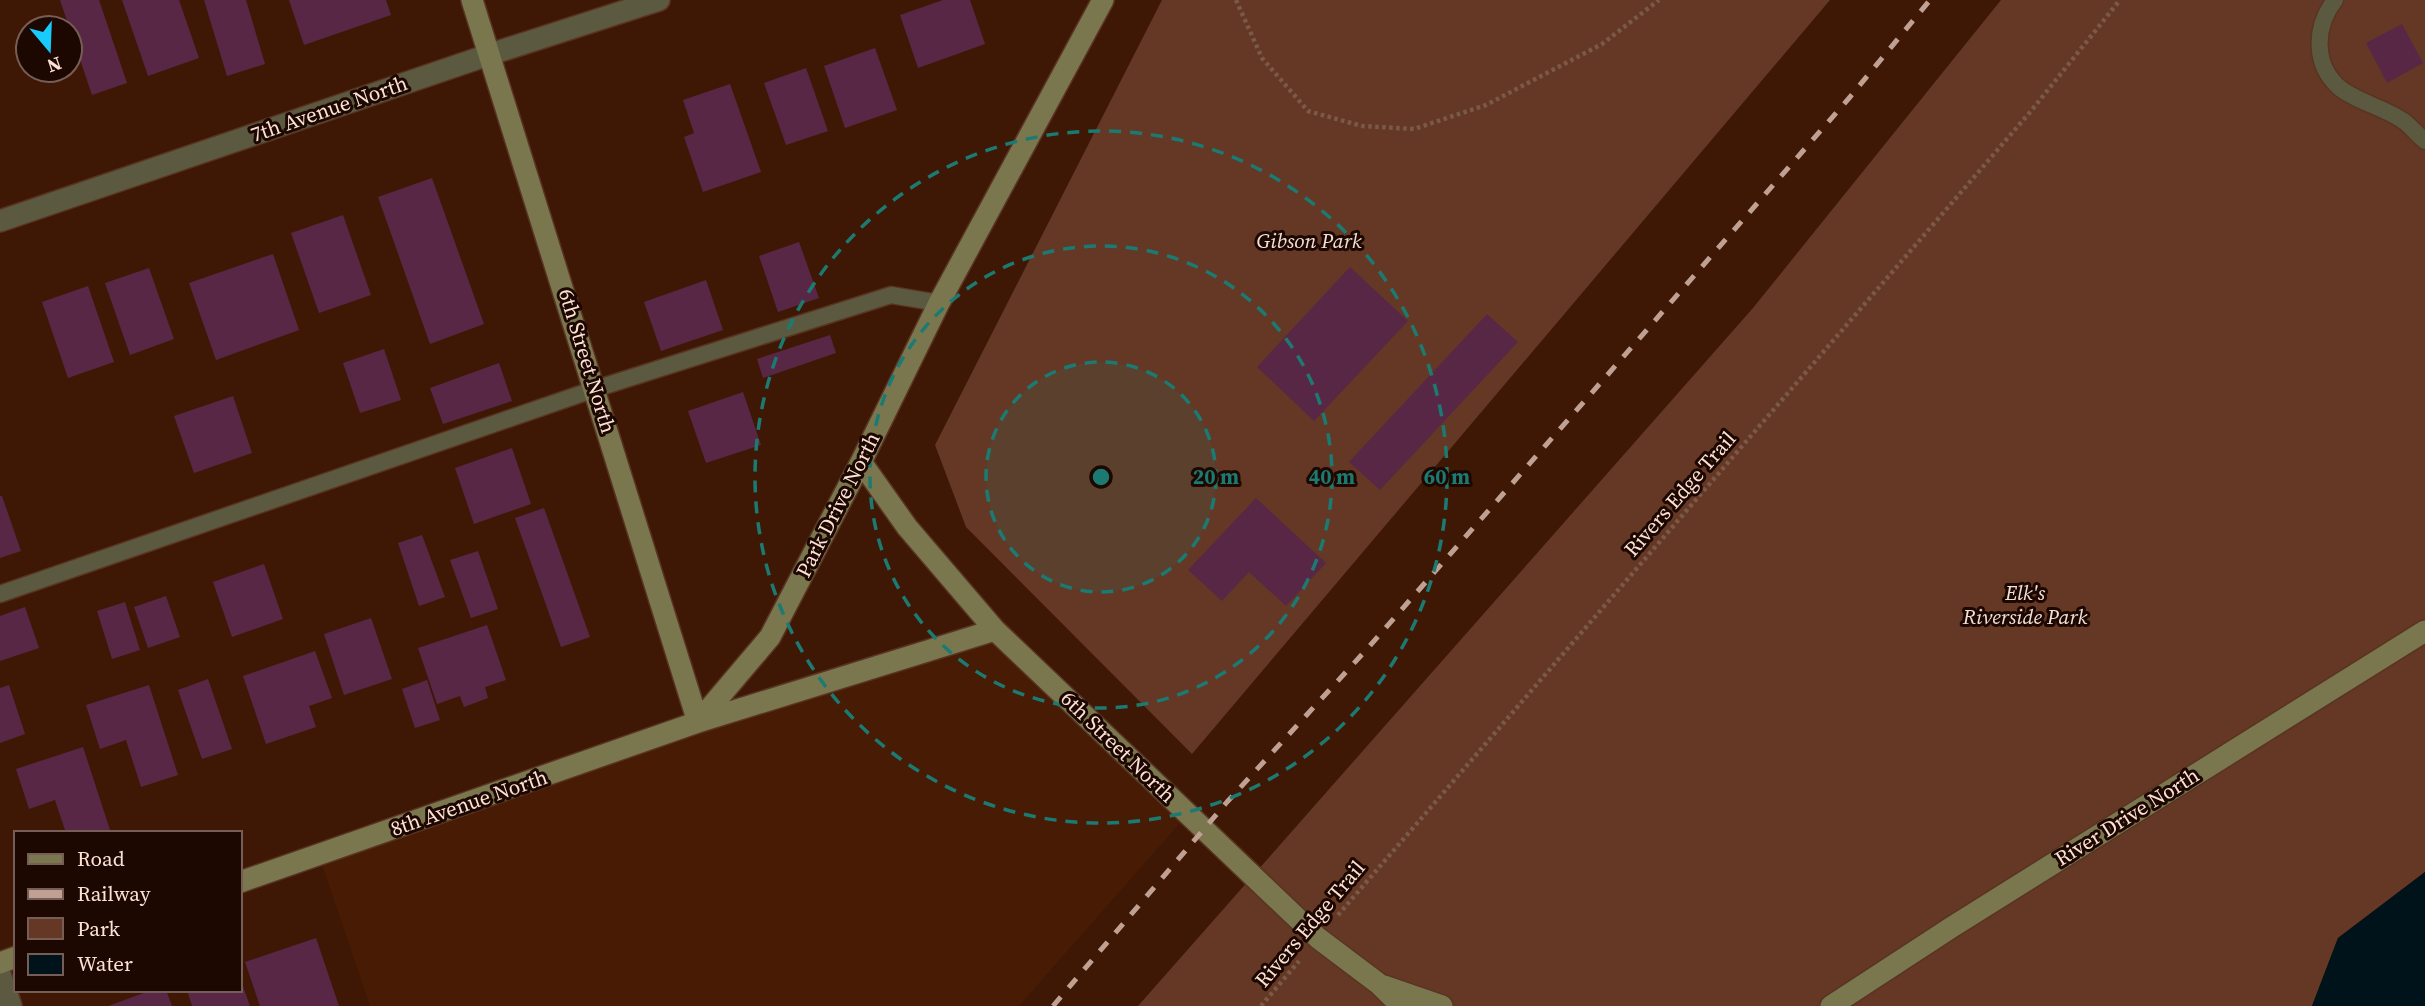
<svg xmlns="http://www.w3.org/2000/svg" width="2425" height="1006" viewBox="0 0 2425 1006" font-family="'Source Serif 4',serif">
<rect width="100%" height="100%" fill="#3e1805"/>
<path fill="#471b04" d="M995,630L1188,814L1019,1006H370L319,856Z"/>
<path fill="#643824" d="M1162,0H1830L1192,754L966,527L935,445Z
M2001,0H2425V872L2338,938L2312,1006H1138L1753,308Z"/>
<path fill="#00121a" d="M2425,872V1006H2312L2338,938Z"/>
<path fill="#592746" d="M60,0H99L127,83L92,95Z
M122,0H179L199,58L148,76Z
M204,0H246L265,64L227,76Z
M289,0H386L391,15L304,45Z
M943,0H970L985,44L918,68L900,15Z
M2402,24L2423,63L2387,83L2366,43Z
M875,48L897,110L845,128L824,66Z
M806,68L828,131L786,145L764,83Z
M730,84L761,172L703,192L684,137L694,133L683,100Z
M432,178L484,324L430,344L378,197Z
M343,215L371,295L319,313L291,233Z
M799,242L819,298L778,312L759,256Z
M273,254L299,330L216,360L189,283Z
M1350,267L1408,321L1314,421L1257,367Z
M149,268L174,339L130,355L105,283Z
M706,280L723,330L661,351L644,302Z
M88,286L114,362L68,378L42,302Z
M1487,314L1518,342L1380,490L1349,462Z
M830,335L836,353L763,378L757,359Z
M384,349L401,400L360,413L343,363Z
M499,363L512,401L443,424L430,388Z
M743,392L761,445L706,463L688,411Z
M233,396L252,453L194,473L174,416Z
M512,448L531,504L474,524L455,468Z
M0,496H2L21,551L0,558Z
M1256,498L1326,563L1286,606L1249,572L1222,601L1188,570Z
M544,508L590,637L561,647L515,518Z
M422,535L445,597L419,606L398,543Z
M478,551L498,609L471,618L450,560Z
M264,564L283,619L232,637L213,582Z
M166,596L180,637L148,648L134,607Z
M125,602L140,650L112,659L97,611Z
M25,607L39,648L0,661V616Z
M371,618L392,679L344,695L324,634Z
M487,625L506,680L485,687L488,698L464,707L460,696L437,704L418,648Z
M315,651L332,698L309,706L316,727L266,744L243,676Z
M208,679L232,749L202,759L178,690Z
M427,680L440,720L415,728L402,689Z
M9,685L25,734L0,743V688Z
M149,685L178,775L141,787L126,740L100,749L86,705Z
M83,747L111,833H66L55,800L29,809L16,769Z
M316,938L339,1006H260L245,962Z
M240,978L250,1006H192L187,990H240Z
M152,990H166L172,1006H108Z"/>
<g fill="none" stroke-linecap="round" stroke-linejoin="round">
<g stroke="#593422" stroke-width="19">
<path id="lane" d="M2335,0C2314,27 2313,66 2341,89C2360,103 2386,108 2405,122C2412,128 2418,135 2425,141
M0,594L595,389L891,295L939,303"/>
</g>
<g stroke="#593422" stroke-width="24">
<path id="street" d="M0,221L491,54L659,0
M0,974L11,1006"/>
</g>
<g stroke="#593422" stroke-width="24">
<path id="secondary" d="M472,0L698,722
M861,462L907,527L995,630L1318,938L1379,984L1401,1006
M698,722L770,637L861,462L939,303L1103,0
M240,882L698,722L995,630
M0,963L16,957
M1384,986L1442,1006
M1831,1006L1952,927L2425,631"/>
</g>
<path stroke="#7b5948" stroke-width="4.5" stroke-dasharray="3.5 3.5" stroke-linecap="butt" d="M1236,0L1262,58L1308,111L1362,126L1414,129L1486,105L1602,44L1659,0
M1338,915L2031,111L2120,0
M1261,1006L1299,961"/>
<use href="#lane" stroke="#5b5a41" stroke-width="16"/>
<use href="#street" stroke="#5b5a41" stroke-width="21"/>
<use href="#secondary" stroke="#7a774f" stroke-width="21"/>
<path stroke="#bfa092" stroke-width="5" stroke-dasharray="12 12" stroke-linecap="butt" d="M1053,1006L1227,802L1367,649L1617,364L1850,97L1930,0"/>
</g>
<circle cx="1101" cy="477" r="115" fill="#1b7b73" fill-opacity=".12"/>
<g fill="none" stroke="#1b7b73" stroke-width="3.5" stroke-dasharray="12 9">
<circle cx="1101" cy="477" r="115"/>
<circle cx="1101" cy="477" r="231"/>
<circle cx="1101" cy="477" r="346"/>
</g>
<g text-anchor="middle" stroke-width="6" stroke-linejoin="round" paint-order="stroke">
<g font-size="21" fill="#fce1d5" stroke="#1c0701">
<text transform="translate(329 109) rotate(-19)" y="7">7th Avenue North</text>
<text transform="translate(587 361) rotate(73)" y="7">6th Street North</text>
<text transform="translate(1680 494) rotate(-49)" y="7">Rivers Edge Trail</text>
<text transform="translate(838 505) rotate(-63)" y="7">Park Drive North</text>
<text transform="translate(1118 747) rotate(44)" y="7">6th Street North</text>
<text transform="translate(469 803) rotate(-19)" y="7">8th Avenue North</text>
<text transform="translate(2127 817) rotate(-32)" y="7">River Drive North</text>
<text transform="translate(1310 924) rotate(-50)" y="7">Rivers Edge Trail</text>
</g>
<g font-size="21" font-style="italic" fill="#f2e0d8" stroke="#1c0701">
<text x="1309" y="248">Gibson Park</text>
<text x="2025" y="600">Elk's<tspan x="2025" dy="24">Riverside Park</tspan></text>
</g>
</g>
<circle cx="1101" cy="477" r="10" fill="#1b7b73" stroke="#1c0701" stroke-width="3.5"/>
<g font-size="21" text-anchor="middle" font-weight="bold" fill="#1b7b73" stroke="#1c0701" stroke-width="6" stroke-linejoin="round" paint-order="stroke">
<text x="1216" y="484">20 m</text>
<text x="1332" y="484">40 m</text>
<text x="1447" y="484">60 m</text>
</g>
<rect x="14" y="831" width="228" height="161" fill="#1c0701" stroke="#765e56" stroke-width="2"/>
<rect x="28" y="854" width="35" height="10" fill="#7a774f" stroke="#765e56" stroke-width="2"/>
<text x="77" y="866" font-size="21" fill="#fce1d5">Road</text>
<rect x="28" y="889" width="35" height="10" fill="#bfa092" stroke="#765e56" stroke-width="2"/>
<text x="77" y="901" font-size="21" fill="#fce1d5">Railway</text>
<rect x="28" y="918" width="35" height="21" fill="#643824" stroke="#765e56" stroke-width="2"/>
<text x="77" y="936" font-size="21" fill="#fce1d5">Park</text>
<rect x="28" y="954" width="35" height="21" fill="#00121a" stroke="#765e56" stroke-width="2"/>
<text x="77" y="971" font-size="21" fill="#fce1d5">Water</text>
<g transform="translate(49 49) rotate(161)"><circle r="33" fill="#1c0701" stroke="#765e56" stroke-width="2"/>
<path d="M0-5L12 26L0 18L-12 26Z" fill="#19cafc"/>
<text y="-10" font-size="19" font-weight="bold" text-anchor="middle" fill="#fce1d5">N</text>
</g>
</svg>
